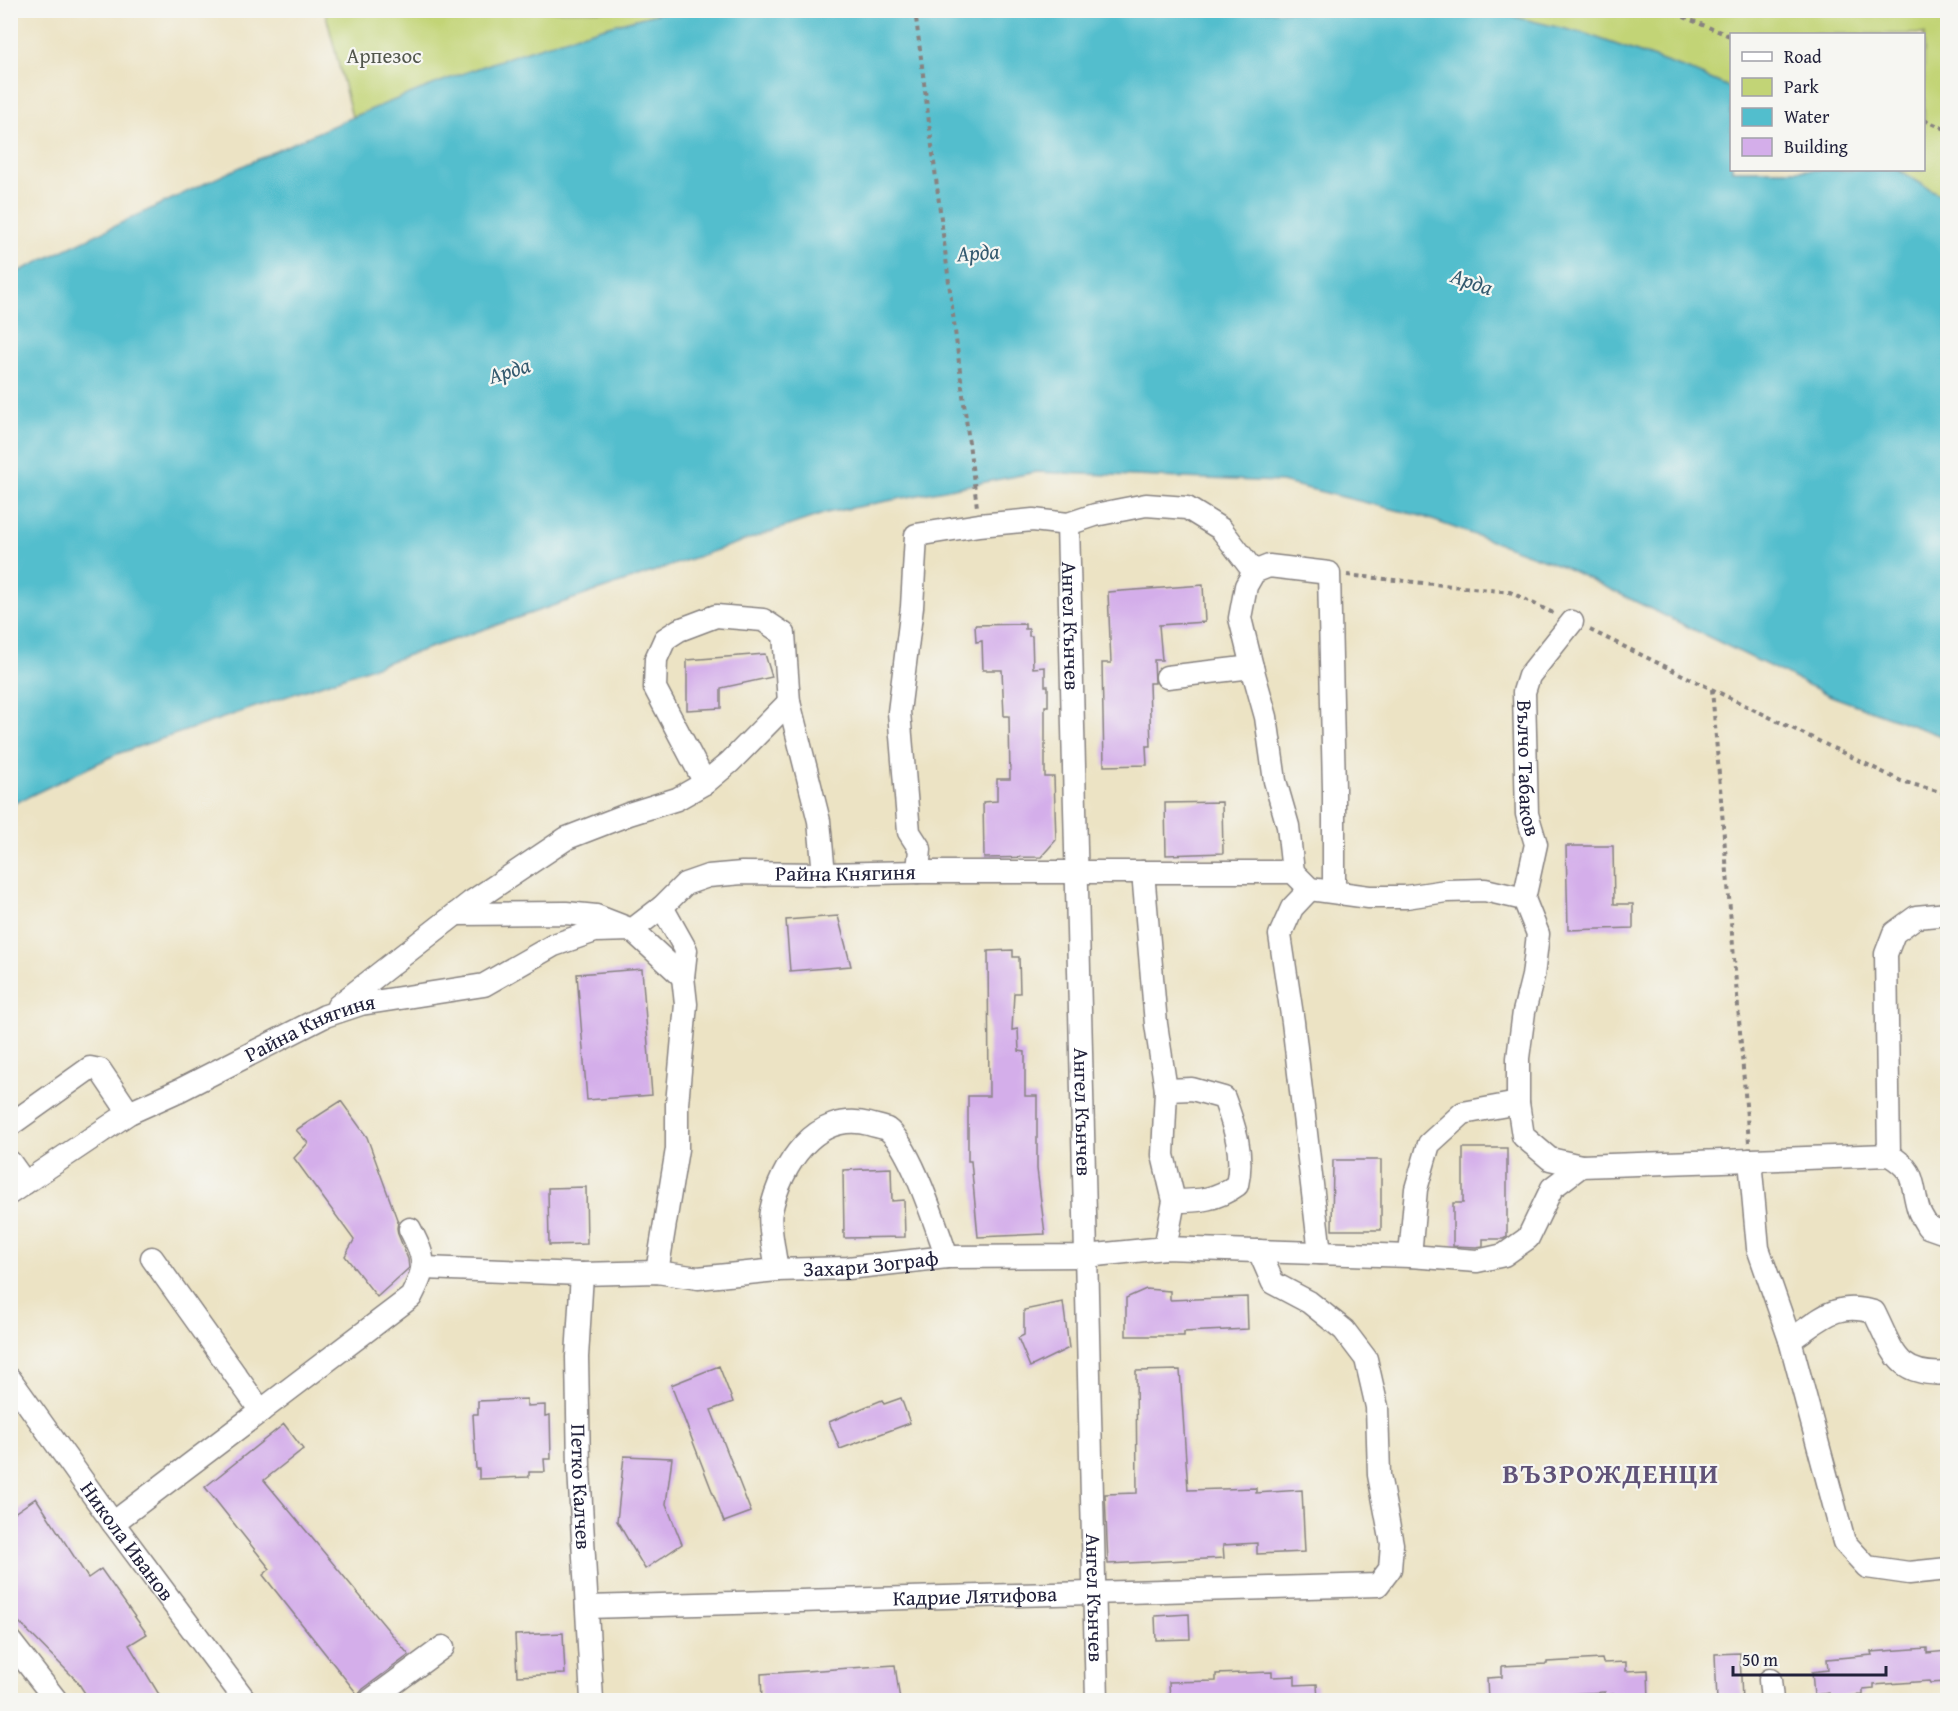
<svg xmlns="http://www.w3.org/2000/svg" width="1958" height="1711" viewBox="0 0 1958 1711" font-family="'Gentium Book Plus',serif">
<rect width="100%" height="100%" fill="#f6f6f2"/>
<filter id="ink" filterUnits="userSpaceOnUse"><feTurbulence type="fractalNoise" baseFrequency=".0167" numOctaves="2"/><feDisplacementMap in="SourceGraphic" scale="12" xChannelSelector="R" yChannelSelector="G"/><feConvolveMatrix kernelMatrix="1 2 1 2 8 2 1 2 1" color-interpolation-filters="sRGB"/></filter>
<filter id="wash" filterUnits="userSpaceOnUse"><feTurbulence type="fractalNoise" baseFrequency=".008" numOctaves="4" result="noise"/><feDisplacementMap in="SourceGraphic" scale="24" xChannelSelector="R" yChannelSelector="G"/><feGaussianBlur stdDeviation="1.35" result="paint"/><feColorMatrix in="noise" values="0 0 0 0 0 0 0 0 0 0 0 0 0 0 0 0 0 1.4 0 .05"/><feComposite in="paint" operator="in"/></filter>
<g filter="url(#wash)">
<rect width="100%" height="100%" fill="#ece3c4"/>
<path fill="#c2d476" stroke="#727b58" stroke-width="1.5" d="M325,11H669C560,36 456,76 352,117Z
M1490,11H1947V199L1898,170H1924V34H1732L1731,88L1694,72L1586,34Z"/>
<path fill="#52becd" stroke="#3a7084" stroke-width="1.5" d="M669,11H1490L1586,34L1694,72L1731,88L1732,170H1898L1947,199V738L1831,696L1562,566L1421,516L1281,482L1036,472L826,513L117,754L11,805V275C225,175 438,64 669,11Z"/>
<g id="blocks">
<path fill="#d4aeea" d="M1203,585L1205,622L1159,625L1162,660H1154L1155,683H1149L1151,746H1146L1147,765L1104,766L1102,663H1111L1108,592Z
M1025,624V629H1029V636H1032L1033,668L1045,667V686H1048V706H1045V777H1054L1056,840L1041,857L984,858L983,802L997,801V779H1010L1009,716H1004L1002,670H983L982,641L976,642L975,625Z
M765,654L772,677L721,688V708L687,710V660Z
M1222,802L1223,853L1166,855L1165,803Z
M1566,846H1613L1614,904H1633V928L1568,930Z
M838,916L851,966L790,971L786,920Z
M1013,950V957H1019L1020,993H1014L1012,1030L1018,1029L1019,1051L1025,1052V1096H1037V1169L1045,1234L978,1237L971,1161H968V1096H989L988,951Z
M642,969L652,1095L587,1100L577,974Z
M341,1101L367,1137L398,1222L397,1228L398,1234L408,1259L409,1268L377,1297L345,1256L354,1240L294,1158L308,1143L296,1130Z
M1463,1148H1507V1237L1503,1239H1483V1246L1476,1247L1453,1246V1203H1463Z
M1333,1160H1381V1230H1332Z
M891,1168L892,1201L904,1200L905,1237L844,1238L843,1170Z
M586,1187L587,1244L549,1245L548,1188Z
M1146,1289L1170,1291V1300L1247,1297L1248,1329L1184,1332V1336H1126V1298Z
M1063,1302L1069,1348L1030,1367L1018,1338L1024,1335V1310Z
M719,1366L733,1402L711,1410L751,1512L724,1522L671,1385Z
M1180,1370L1188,1490L1256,1488V1493L1302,1490L1305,1552L1257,1554V1543L1223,1545L1224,1558L1108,1564L1105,1494L1137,1493L1136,1371Z
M901,1398L910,1423L840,1449L829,1422L882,1400L884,1404Z
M527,1399V1406L545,1405V1416L550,1415L551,1459H544L545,1472H529V1477L479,1479V1469H476L473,1414H478V1401Z
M284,1424L303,1449L264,1480L409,1655L363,1689L358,1695L263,1575L270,1569L205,1487Z
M624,1456L672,1458L666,1504L682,1544L645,1569L617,1521Z
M36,1498L88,1578L101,1569L147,1634L129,1645L163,1701H90L77,1681L10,1613V1516Z
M1189,1614L1190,1639L1156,1640L1155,1616Z
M563,1633L565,1674L517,1676L515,1635Z
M1927,1648V1653L1947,1651V1682L1930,1683L1929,1681L1874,1685V1689L1863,1690V1695L1829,1697V1693L1814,1695L1812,1672L1828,1670L1827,1659L1872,1655L1871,1652Z
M1740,1653L1742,1701H1717L1715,1654Z
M1602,1659L1603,1663L1626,1662V1671L1648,1670L1649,1701H1617L1616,1694L1605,1695V1692L1549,1695V1698H1538V1701H1488L1487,1678L1502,1677V1666L1547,1664V1662Z
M895,1665L900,1701H762L761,1674Z
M1272,1672V1677L1295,1676V1685L1317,1684L1318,1701H1170L1169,1682L1216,1681V1674Z"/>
</g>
</g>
<g filter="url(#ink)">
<use href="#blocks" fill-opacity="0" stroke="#878280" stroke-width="1.5"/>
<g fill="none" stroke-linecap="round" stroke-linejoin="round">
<g stroke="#878280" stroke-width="25">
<g id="minor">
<path id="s1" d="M1068,524L1097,1700"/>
<path id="s2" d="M1572,622L1529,676L1524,692L1527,814L1536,844L1524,899L1538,934L1533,976L1524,1012L1518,1058V1103L1523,1136L1550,1159L1581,1166L1889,1155C1918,1172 1910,1183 1919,1211C1921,1216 1925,1222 1928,1227L1948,1234"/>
<path d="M1167,677L1252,667"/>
<path d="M705,783L655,688L656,659L665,639L679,630L716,616L763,620L784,634L789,702L819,821L824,874"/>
<path d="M918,872L920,849L909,832L899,712L912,607L916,535L979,525L1033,520L1068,524L1095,515L1146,505L1187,508L1221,529L1254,572"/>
<path d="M1143,872L1156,1024L1166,1090L1163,1155L1174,1201L1165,1248"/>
<path d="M1293,872L1288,826L1275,781L1266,717L1252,667L1240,618L1246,586L1254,572L1269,566L1329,573L1334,789V891"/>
<path d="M1310,889L1292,908L1280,935L1293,1022L1320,1253"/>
<path id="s3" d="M456,914L566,913L596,916L632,930L662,907L685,884L708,876L742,873L824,874L918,872H1293L1310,889L1369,897H1406L1446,891L1485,890L1524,899"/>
<path d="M338,1006L470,903L567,838L629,814L677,799L705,783L730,762L789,702"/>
<path d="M1166,1090L1192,1089L1224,1098C1235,1128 1244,1154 1237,1185C1216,1200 1199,1201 1174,1201"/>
<path d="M10,1125L90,1068L100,1070L129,1113"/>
<path d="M1889,1155L1886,954L1894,933L1916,917L1948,914"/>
<path d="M1750,1160L1758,1248L1790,1340L1844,1542L1867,1567L1909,1573L1948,1569"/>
<path d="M10,1162L25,1183"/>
<path id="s4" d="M10,1193L129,1113L180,1090L325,1016L361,1004L484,985L554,945L595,931L632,930L683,977"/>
<path d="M1410,1256L1416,1189L1429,1144L1463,1113L1518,1103"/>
<path d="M152,1258L261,1411"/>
<path id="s5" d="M424,1268L582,1274L657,1272L698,1278L777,1270L848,1268L947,1257L1086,1256L1165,1248L1410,1256L1477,1261L1504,1255L1528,1238L1552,1188L1581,1166"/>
<path d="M777,1270C775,1255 768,1224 771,1211C781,1165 816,1110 869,1124C875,1126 883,1127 887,1129C911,1146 936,1227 947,1257"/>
<path d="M657,1272L677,1149V1104L686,1004L683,977L686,950L662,907"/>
<path id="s6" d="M582,1274L577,1357L579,1468L592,1700"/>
<path d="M1790,1340C1822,1319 1834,1301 1874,1312C1894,1352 1896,1377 1948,1373"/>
<path id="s7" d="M10,1379L113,1523L245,1700"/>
<path d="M113,1523L411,1297C427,1266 426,1260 410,1229"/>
<path id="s8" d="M587,1607L1378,1585L1390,1569L1392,1544L1379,1475L1377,1407L1366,1359L1344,1330L1309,1302L1273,1283L1259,1251"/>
<path d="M10,1641L56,1700"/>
<path d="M1770,1680L1772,1700"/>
<path d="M371,1700L443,1647"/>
</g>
</g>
<path stroke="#878280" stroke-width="4" stroke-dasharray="4.5 4.5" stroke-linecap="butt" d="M915,10L977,507
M1667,10L1732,37
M1924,120L1948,130
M1347,575L1510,592L1553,613
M1590,630L1901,781L1948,794
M1712,689L1749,1142"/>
<use href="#minor" stroke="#fff" stroke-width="22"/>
</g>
</g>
<g text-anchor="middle" stroke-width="4.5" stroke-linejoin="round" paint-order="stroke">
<g font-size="21" fill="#52574d" stroke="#f6f6f2">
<text x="384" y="63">Арпезос</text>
</g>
<g font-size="21" fill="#22223b" stroke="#f6f6f2">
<text dy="7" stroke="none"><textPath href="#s1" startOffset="102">Ангел Кънчев</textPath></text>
<text dy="7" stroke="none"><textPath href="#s2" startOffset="162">Вълчо Табаков</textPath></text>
<text dy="7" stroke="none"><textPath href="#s3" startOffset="411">Райна Княгиня</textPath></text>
<text dy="7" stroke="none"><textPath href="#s4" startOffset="344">Райна Княгиня</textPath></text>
<text dy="7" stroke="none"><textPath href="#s1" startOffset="588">Ангел Кънчев</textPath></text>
<text dy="7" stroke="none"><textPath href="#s5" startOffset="448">Захари Зограф</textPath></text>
<text dy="7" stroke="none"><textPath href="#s6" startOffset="213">Петко Калчев</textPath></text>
<text dy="7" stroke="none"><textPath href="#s7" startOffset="200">Никола Иванов</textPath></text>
<text dy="7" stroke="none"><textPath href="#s8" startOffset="388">Кадрие Лятифова</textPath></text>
<text dy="7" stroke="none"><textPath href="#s1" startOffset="1074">Ангел Кънчев</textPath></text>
</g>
<g font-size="22" font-style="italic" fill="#33596e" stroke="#f6f6f2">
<text transform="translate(978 252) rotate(-4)" y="8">Арда</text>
<text transform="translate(1472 281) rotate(19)" y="8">Арда</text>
<text transform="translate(509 370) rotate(-17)" y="8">Арда</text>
</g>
<g font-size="27" font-weight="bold" letter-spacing="1.5" fill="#605378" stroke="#f6f6f2">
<text x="1611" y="1483">ВЪЗРОЖДЕНЦИ</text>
</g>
</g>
<rect width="1958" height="1711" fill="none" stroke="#f6f6f2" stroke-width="36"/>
<rect x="1730" y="33" width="195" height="138" fill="#f6f6f2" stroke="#a1a1a9" stroke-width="1.5"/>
<rect x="1742" y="52" width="30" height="9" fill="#ffffff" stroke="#a1a1a9" stroke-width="1.5"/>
<text x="1784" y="63" font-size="18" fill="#22223b">Road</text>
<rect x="1742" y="78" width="30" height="18" fill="#c2d476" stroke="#a1a1a9" stroke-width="1.5"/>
<text x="1784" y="93" font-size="18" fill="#22223b">Park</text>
<rect x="1742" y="108" width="30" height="18" fill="#52becd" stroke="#a1a1a9" stroke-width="1.5"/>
<text x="1784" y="123" font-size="18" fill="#22223b">Water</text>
<rect x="1742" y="138" width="30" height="18" fill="#d4aeea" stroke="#a1a1a9" stroke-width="1.5"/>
<text x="1784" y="153" font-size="18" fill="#22223b">Building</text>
<path d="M1733 1666v9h153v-9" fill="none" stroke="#22223b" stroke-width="3"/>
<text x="1742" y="1666" font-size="18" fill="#22223b" stroke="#f6f6f2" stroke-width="4.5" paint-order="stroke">50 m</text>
</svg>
